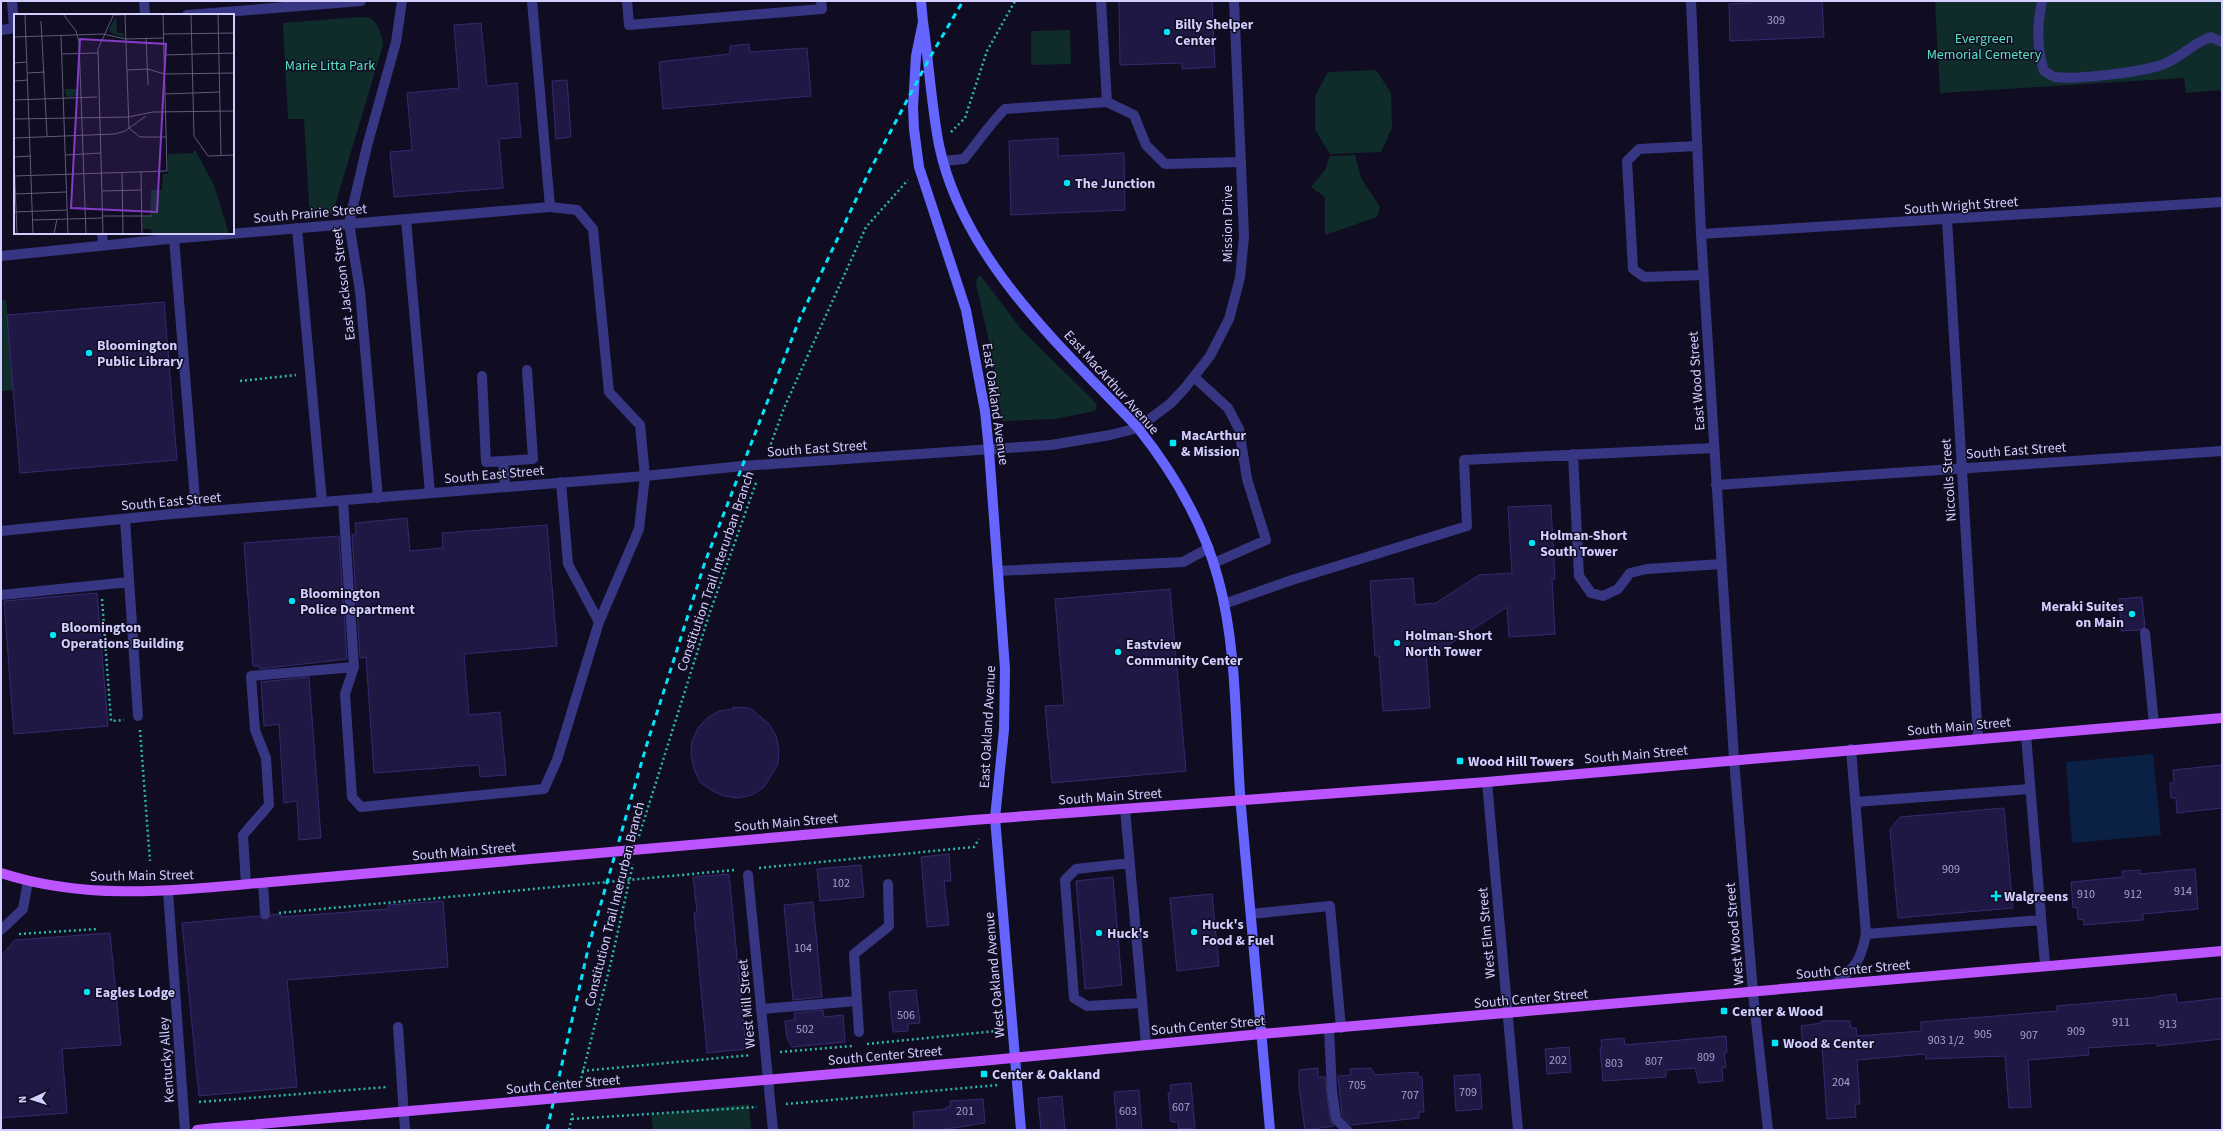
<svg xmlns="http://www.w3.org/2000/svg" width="2223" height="1131" viewBox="0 0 2223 1131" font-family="'Source Sans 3',sans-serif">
<rect width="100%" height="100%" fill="#100d22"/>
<path fill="#0f2c2b" d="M1935,1H2222V90L2186,93L2184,78L1940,93Z
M358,17C362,17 368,17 371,19C379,23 382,37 383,45L336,202L331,214L310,219L304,119H288L283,23Z
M1070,30L1071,64L1031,65V31Z
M1376,70L1391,93L1392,128L1381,152L1330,154L1315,130V96L1328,72Z
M1355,155L1361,178L1380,207L1377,217L1325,235V197L1311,187L1325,170L1330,156Z
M978,276H981L1021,329L1093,400L1097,405L1095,411L1055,419L1002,421L992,355L976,283Z
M6,299L14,390L1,391V300Z
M749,1104L751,1130H653L651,1115Z"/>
<path fill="#0a2044" d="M2153,754L2161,835L2072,843L2066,762Z"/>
<path fill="#201844" stroke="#362971" d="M1119,1H1212L1215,67L1182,69V63L1120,65Z
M1751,1H1822L1824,37L1730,41L1729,4L1751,3Z
M481,23L487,86L517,83L521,137L499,139L503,188L394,197L390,152L412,150L407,93L459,88L454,25Z
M749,44L750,52L807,48L811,96L663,109L659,62L730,54V46Z
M567,80L571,137L556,139L552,81Z
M1058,138V156L1124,153L1125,210L1011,215L1009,141Z
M164,302L177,460L20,473L7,315Z
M1551,505L1555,579H1552L1555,634L1509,637L1507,607L1441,650L1426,651L1430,708L1383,711L1379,656H1375L1370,581L1413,578L1415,605L1436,603L1479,575L1512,573L1508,507Z
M407,518L410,551L443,548L442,533L547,525L557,646L464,654L469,715L500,712L506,775L480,777L479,765L374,773L366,657L360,658L352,535L356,534L355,523Z
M339,536L347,659L260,669V666H253L244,543Z
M1170,589L1186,771L1052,783L1045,706L1064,705L1055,599Z
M97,593L108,726L14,734L4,601Z
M2142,597L2145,627L2140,630L2121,631L2119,599Z
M309,677L321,838L299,840L297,801L284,803L279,724L264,726L261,682Z
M733,707L750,708L769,724L776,736L779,750L778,764L764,787L752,795L738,798L724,796L711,790L700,782L694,769L691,755L692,741L698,728L707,718L719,711L733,709Z
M2222,765V808L2177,813L2176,798H2171L2170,783H2174L2173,770Z
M2004,808L2013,908L1898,918L1890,829L1900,817Z
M949,854L951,881H944L949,925L927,927L921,857Z
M861,865L864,897L820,901L817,869Z
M2195,869L2198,909L2143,914V920L2084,925L2083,919L2078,920L2077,907L2073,908L2071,882L2123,877L2122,871L2140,870V874Z
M729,874L746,1049L707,1053L694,913L697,912L693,877Z
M1113,877L1122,985L1085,989L1076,881Z
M1212,894L1219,966L1177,971L1170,898Z
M443,901L448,967L287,980L297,1087L199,1096L182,923L259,916L266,920L271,915L281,914V917L389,909L388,905Z
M813,902L822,997L793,1000L784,905Z
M110,933L121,1045L62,1049L67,1113L1,1118V956L15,940Z
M916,990L920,1023L908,1024V1031L893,1032L889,992Z
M2176,994L2177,1003L2222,998V1039L2157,1046V1043L2088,1048L2089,1055L2028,1060L2031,1107L2009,1108L2005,1056L1926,1059L1925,1054L1857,1060L1860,1104H1855L1856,1117L1827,1119L1822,1045L1803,1047L1801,1026L1821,1023V1021H1850L1851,1028H1856L1857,1036L1921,1031V1022L2057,1011V1006L2158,997V996Z
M823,1010L824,1017L843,1015L845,1042L792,1047L787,1038L785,1021L795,1020L794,1013Z
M1726,1036L1727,1052L1724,1053L1726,1067L1722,1068L1723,1081L1699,1083L1695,1068L1666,1070V1077L1603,1081L1600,1047H1602L1601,1040L1624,1038L1625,1045Z
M1569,1047L1571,1072L1547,1074L1545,1049Z
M1318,1068V1077H1325L1330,1120L1334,1126L1305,1130L1299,1086V1070Z
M1371,1068L1375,1075L1418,1072V1077H1422L1424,1112H1419V1118L1351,1125L1342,1116L1338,1076L1351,1075L1350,1069Z
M1480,1074L1482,1109L1456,1111L1454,1076Z
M1191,1083L1195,1128L1179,1129L1178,1122H1171L1168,1093L1171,1092L1170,1085Z
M1139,1090L1142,1130H1117L1114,1092Z
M1062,1096L1065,1130H1041L1038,1098Z
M983,1099L985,1123L940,1130H914L913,1112L946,1109V1107H950V1101Z"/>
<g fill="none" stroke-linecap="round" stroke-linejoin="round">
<path stroke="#2ab7ac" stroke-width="2.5" stroke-dasharray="2 3" stroke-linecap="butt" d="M951,132L965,118L987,51L1015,1
M240,381L296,375
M769,449L784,408L866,227L908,180
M102,599L111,721L124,720
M140,730L150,861
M639,836L709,615L757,480
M759,868L974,847L979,839
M279,913L734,870
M19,934L98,929
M867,1044L996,1031
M780,1052L852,1046
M582,1071L751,1055
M580,1083L611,962L633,864
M199,1102L387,1087
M786,1104L998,1085
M572,1119L757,1107
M569,1130L573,1111"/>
<path stroke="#373683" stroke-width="10" d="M12,1L14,28
M627,1L629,25L822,9L821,1
M1101,1L1107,102L1134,115L1146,145L1165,164L1241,162
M2042,1C2037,25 2036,47 2044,71C2047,72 2051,76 2055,77C2075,80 2144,72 2164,64C2181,57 2193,43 2211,37L2222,42
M1697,146L1639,149L1627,161L1633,269L1644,277L1703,275
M944,161L964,159C978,142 990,124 1005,109L1107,102
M406,219L430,493
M297,228L322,502
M102,233L103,245
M174,238L196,512
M482,376L486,462L503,461L505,487
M1194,377L1228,408L1239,429L1247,479L1266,540L1214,563
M1573,454L1579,576L1591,593L1603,596L1618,589L1630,573L1647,569L1721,564
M503,461L533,459L527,370
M561,482L568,564L599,622
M343,501L354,667L345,694L352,797L361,807L544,789L557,760L599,622L639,529L645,476L640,425L609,392L593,229L577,210L550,207L532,1
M125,519L138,716
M998,571L1183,562L1209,548
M1,595L129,582
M1224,604L1292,580L1467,526L1464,460L1714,448
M2145,633L2154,724
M2026,735L2045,965
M1855,802L2030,789
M1125,809L1146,1045
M1130,863L1076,869L1065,880L1074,998L1087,1006L1142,1003
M263,883L265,914
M246,884L243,835L269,805L266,758L255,730L251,676L354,667
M1251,914L1330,906L1341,1028
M1,930L23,909L28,881
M1866,934L2041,920
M1835,984C1855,967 1861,961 1866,934L1851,749
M857,1001L859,1032
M761,1009L857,1001L854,954L889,926L888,884
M398,1027L405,1130
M1329,1029L1332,1091L1336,1119L1347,1130"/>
<path stroke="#373683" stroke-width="10" d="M144,1L145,15
M1691,1L1701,234L1734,759
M187,15L361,1
M1,30L15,28
M1947,220L1978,738
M1701,234L2222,202
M1,256L158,240L550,207
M1716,485L2222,451
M378,498L360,291L349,223L367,146L396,42L402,1
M1,531L172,514L645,476L742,466L1051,445L1110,435L1138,428L1171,403L1185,388L1210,356L1229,319L1240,278L1244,236L1234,1
M1487,782L1518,1130
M748,875L773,1130
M168,891L185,1130"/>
<path stroke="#373683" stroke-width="10" d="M1734,759L1753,993L1768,1130"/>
<path stroke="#6665ff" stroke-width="10" d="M921,1L923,22L916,56L913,107L914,129L919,167L966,310L985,411L989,450L1005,669L1004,730L995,818L1021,1130
M923,22C929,62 931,104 939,145C963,260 1061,346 1138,428C1173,472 1203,523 1218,578C1238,649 1235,733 1241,807C1251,914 1260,1022 1270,1130"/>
<path stroke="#bc55ff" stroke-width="10" d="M973,820L1487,782L2222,718
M1,873C93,903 187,889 282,881
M981,1061L1261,1034L2222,951
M197,1130L215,1128"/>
<path stroke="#00e5f9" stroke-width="3" stroke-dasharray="6 5" stroke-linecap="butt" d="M547,1130L589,945L646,747L705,562L800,318L869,172L929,59L963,1"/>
<path stroke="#bc55ff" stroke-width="10" d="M282,881L973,820
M215,1128L981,1061"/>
</g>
<g fill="#00e5f9" stroke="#100d22" stroke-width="1.5">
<circle cx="1167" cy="32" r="4"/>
<circle cx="1067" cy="183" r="4"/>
<circle cx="89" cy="353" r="4"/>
<rect x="1169" y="439" width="8" height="8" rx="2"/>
<circle cx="1532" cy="543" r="4"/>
<circle cx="292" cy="601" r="4"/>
<circle cx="2132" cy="614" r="4"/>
<circle cx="53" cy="635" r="4"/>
<circle cx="1397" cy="643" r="4"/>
<circle cx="1118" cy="652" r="4"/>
<rect x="1456" y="757" width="8" height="8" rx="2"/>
<path d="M1994 890h4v4h4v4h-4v4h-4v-4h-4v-4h4z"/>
<circle cx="1194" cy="932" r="4"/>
<circle cx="1099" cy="933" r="4"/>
<circle cx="87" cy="992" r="4"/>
<rect x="1720" y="1007" width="8" height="8" rx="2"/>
<rect x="1771" y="1039" width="8" height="8" rx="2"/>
<rect x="980" y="1070" width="8" height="8" rx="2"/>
</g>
<g text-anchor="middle" stroke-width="3" stroke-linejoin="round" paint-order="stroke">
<g font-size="12" fill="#a6a0d0">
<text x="1776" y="24">309</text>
<text x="1951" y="873">909</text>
<text x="841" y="887">102</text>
<text x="2183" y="895">914</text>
<text x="2086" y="898">910</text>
<text x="2133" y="898">912</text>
<text x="803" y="952">104</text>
<text x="906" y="1019">506</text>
<text x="2121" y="1026">911</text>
<text x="2168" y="1028">913</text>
<text x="805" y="1033">502</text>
<text x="2076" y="1035">909</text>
<text x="1983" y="1038">905</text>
<text x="2029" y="1039">907</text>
<text x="1946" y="1044">903 1/2</text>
<text x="1706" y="1061">809</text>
<text x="1558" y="1064">202</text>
<text x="1654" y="1065">807</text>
<text x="1614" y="1067">803</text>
<text x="1841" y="1086">204</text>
<text x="1357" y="1089">705</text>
<text x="1468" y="1096">709</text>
<text x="1410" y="1099">707</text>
<text x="1181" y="1111">607</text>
<text x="965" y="1115">201</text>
<text x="1128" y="1115">603</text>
</g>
<g font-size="14" font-weight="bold" fill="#d2ceff" stroke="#100d22" text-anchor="start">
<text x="1175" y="29">Billy Shelper<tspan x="1175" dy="16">Center</tspan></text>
<text x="1075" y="188">The Junction</text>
<text x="97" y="350">Bloomington<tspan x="97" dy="16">Public Library</tspan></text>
<text x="1181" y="440">MacArthur<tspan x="1181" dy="16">&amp; Mission</tspan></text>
<text x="1540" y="540">Holman-Short<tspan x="1540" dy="16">South Tower</tspan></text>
<text x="300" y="598">Bloomington<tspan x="300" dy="16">Police Department</tspan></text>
<text x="2124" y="611" text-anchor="end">Meraki Suites<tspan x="2124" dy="16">on Main</tspan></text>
<text x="61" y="632">Bloomington<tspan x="61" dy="16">Operations Building</tspan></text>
<text x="1405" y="640">Holman-Short<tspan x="1405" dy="16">North Tower</tspan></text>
<text x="1126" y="649">Eastview<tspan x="1126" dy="16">Community Center</tspan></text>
<text x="1468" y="766">Wood Hill Towers</text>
<text x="2004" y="901">Walgreens</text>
<text x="1202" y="929">Huck's<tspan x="1202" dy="16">Food &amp; Fuel</tspan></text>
<text x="1107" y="938">Huck's</text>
<text x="95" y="997">Eagles Lodge</text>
<text x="1732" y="1016">Center &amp; Wood</text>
<text x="1783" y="1048">Wood &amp; Center</text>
<text x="992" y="1079">Center &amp; Oakland</text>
</g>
<g font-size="14" fill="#56e3bd" stroke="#100d22">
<text x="1984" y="43">Evergreen<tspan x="1984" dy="16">Memorial Cemetery</tspan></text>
<text x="330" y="70">Marie Litta Park</text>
</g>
<g font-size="14" fill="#d2ceff" stroke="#100d22">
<text transform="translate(1961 205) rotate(-4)" y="5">South Wright Street</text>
<text transform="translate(310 213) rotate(-5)" y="5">South Prairie Street</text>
<text transform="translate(1227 224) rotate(-90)" y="5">Mission Drive</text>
<text transform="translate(343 284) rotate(-97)" y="5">East Jackson Street</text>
<text transform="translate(1696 381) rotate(-94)" y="5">East Wood Street</text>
<text transform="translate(1112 382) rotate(48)" y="5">East MacArthur Avenue</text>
<text transform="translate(996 404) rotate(82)" y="5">East Oakland Avenue</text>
<text transform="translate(817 448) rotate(-4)" y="5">South East Street</text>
<text transform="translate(2016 450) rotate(-4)" y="5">South East Street</text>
<text transform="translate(494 474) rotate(-5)" y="5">South East Street</text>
<text transform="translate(1948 480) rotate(-94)" y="5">Niccolls Street</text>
<text transform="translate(171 501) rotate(-5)" y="5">South East Street</text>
<text transform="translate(715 571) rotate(-71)" y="5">Constitution Trail Interurban Branch</text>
<text transform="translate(1959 726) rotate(-5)" y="5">South Main Street</text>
<text transform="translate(987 727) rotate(-87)" y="5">East Oakland Avenue</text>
<text transform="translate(1636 754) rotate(-5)" y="5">South Main Street</text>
<text transform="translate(1110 796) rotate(-4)" y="5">South Main Street</text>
<text transform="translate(786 822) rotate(-5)" y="5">South Main Street</text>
<text transform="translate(464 851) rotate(-5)" y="5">South Main Street</text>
<text transform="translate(142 875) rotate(-1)" y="5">South Main Street</text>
<text transform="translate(614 904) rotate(-76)" y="5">Constitution Trail Interurban Branch</text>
<text transform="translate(1486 933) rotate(-95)" y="5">West Elm Street</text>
<text transform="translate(1734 934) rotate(-95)" y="5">West Wood Street</text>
<text transform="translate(1853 969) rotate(-5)" y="5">South Center Street</text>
<text transform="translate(994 975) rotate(-95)" y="5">West Oakland Avenue</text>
<text transform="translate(1531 998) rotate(-5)" y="5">South Center Street</text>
<text transform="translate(746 1004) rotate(-95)" y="5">West Mill Street</text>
<text transform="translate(1208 1025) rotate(-5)" y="5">South Center Street</text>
<text transform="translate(885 1055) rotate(-5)" y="5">South Center Street</text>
<text transform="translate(166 1060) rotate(-94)" y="5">Kentucky Alley</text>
<text transform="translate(563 1084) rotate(-5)" y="5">South Center Street</text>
</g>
</g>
<g transform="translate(14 14)">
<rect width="220" height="220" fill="#100d22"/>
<path d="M102,3L103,19H110V23L97,19L95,15ZM51,75H65V82L52,83ZM181,136L200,171L215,220H138L137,215H129V203L136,202L137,176H148L149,160H154V140L179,139Z" fill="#0f2c2b"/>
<path fill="none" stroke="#5e5a7a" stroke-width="1" d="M11,0L19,220M49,0L62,17L65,28L72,220M177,0L180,122L194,142L220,141M204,0L207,142M100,1L128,0M111,1L115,114L126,123H152M27,7L33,122M149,20L220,19M47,22L54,220M0,23L89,20L112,25L149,24M132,24L134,71M48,40L84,39M150,41L220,39M0,49L13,48M113,56L134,55L150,60L220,59M14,59L31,58M0,67L14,66M151,80L206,78M0,86L83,83M0,105L114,103L139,98L220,97M0,124L101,120L111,117L132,102M52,141L87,139M0,142L3,220M0,143L17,142M108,158L109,220M127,158L128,220M0,162L153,157L149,0M88,177L127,176M1,180L52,178M0,198L53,196M89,202H138M19,206L88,204M40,220L43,205M89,220L84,35L100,0"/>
<path fill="#843cc5" fill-opacity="0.15" stroke="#843cc5" stroke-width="2" d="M66,25L152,30L143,198L57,194Z"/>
<rect width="220" height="220" fill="none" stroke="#d2ceff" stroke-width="2"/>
</g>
<rect width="2223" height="1131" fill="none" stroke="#d2ceff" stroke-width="4"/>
<g transform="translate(32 1099) rotate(267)" stroke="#100d22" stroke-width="3" paint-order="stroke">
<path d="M0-3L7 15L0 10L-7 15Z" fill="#d2ceff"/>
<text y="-6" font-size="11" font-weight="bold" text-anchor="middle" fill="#d2ceff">N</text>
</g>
</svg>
